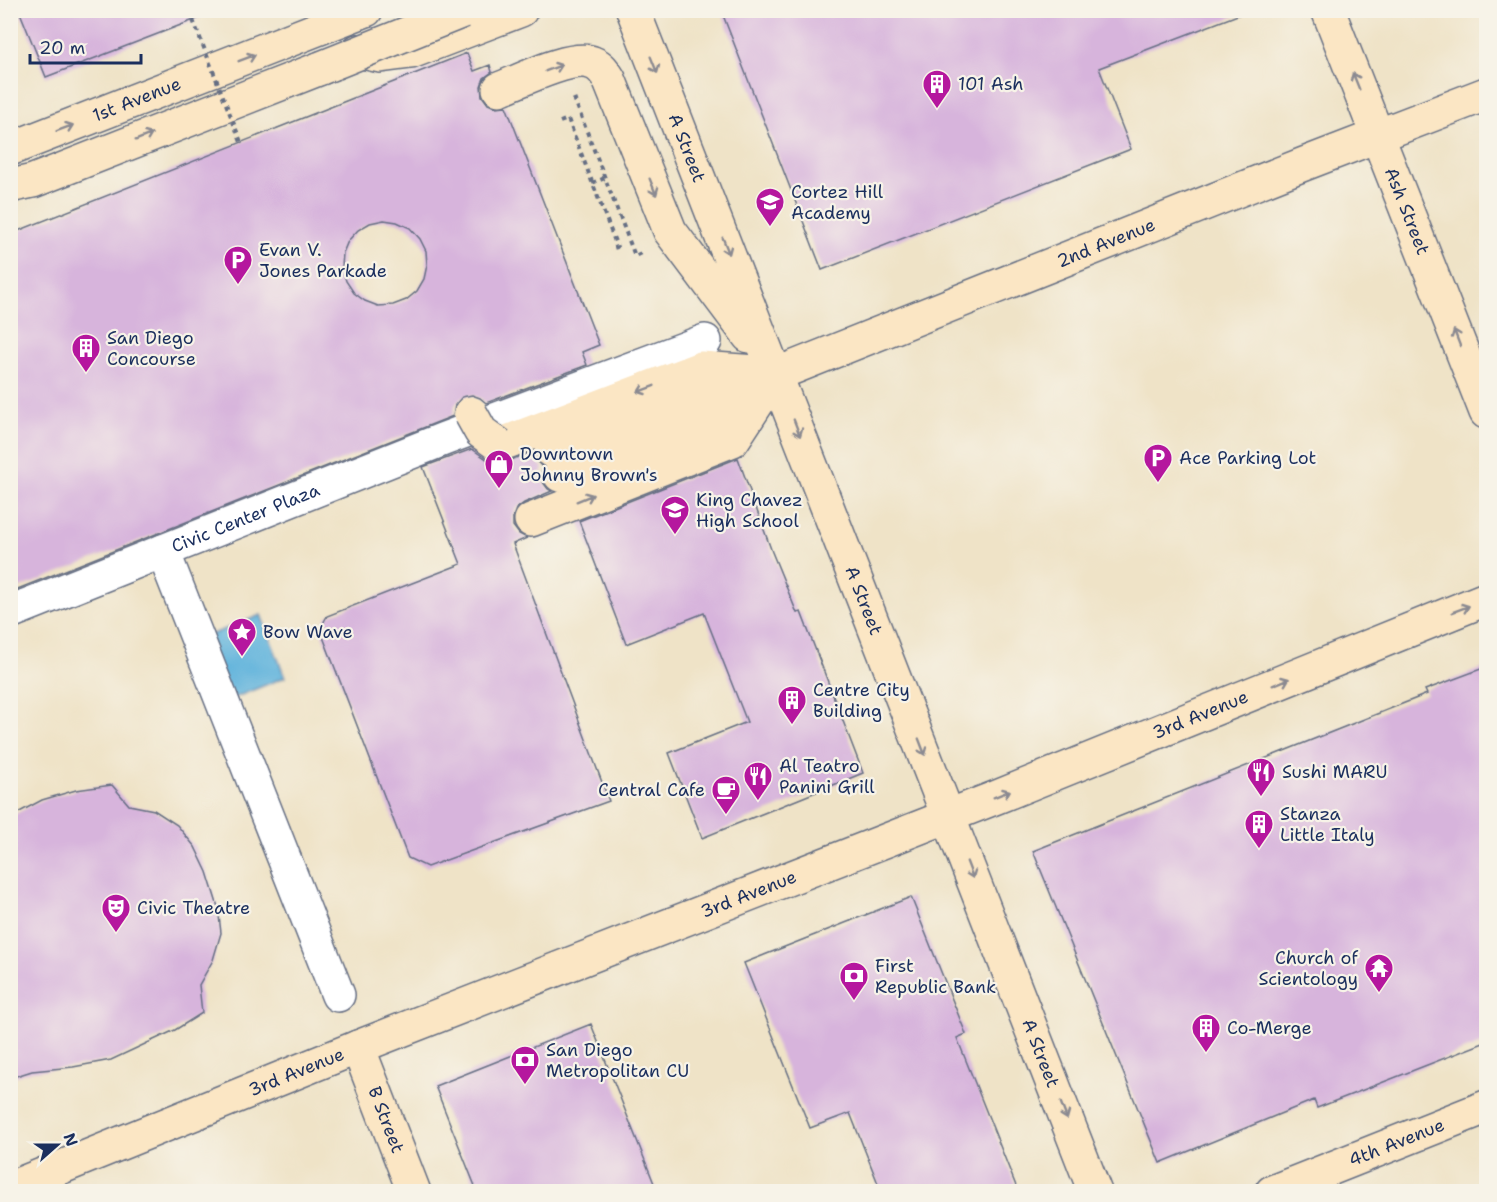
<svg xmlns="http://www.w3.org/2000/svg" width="1497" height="1202" viewBox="0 0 1497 1202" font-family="'Shantell Sans',sans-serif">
<rect width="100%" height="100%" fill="#f7f3e8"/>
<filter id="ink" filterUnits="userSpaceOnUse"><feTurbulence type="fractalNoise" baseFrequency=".0167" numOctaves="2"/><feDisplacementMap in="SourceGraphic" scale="12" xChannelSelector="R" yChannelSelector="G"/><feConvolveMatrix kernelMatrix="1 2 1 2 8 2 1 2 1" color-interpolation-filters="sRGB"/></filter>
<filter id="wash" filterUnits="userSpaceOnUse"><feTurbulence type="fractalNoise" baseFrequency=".008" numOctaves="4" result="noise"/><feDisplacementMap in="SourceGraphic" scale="24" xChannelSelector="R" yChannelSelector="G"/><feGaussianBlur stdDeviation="1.35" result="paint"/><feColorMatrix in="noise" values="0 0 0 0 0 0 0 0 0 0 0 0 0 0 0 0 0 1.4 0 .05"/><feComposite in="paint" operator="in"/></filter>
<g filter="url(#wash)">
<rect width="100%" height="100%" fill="#efe3c7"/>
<path fill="#60b3dc" stroke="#3e719d" stroke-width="1.5" d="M261,615L285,677L224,702L200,639Z"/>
<g id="blocks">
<path fill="#d7b4dc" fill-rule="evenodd" d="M19,10H211L212,13L46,77Z
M721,10H1243V13L1099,68L1131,149L822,270Z
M467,53L474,71L490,65L492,72L484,78L481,86L482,96L488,104L496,107L506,106L599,345L582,352L587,365L486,403L480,398L472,395L462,397L455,405L453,416L10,592V234ZM384,220L397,222L410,228L420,239L426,251L427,265L424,279L417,291L406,300L393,305L378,306L365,301L354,293L346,281L342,267L343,253L348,241L358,230L370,223Z
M472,449L488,460L498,464L533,452L534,458L543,468L541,473L542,481L548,489L552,491L524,503L516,509L513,517V526L519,534L527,538L513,544L609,801L427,867L408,858L320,629L327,616L461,564L423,467Z
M738,458L772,552L797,613L801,612L863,773L702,838L669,753L747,722L704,613L626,644L579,521Z
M1486,667V1042L1317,1108L1314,1100L1160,1163L1033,851L1427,694L1425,690Z
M112,785L129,805L154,810L177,825L195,847L207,872L218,907L221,933L213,960L199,985L202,1013L175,1030L111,1060L73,1067L32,1071L10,1078V817L42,800L76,790Z
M911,897L966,1034L957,1038L1018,1191H881L850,1113L810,1128L744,963Z
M591,1024L657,1191H477L435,1086Z"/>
</g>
</g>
<g filter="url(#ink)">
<use href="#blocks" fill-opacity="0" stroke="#656e83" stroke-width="1.5"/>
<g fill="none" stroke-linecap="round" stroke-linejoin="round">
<g stroke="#656e83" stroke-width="36">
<g id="street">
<path d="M10,612L163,551"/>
<path id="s1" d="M338,995L163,551L444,439L705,341"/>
</g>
</g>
<g stroke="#656e83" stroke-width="36">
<g id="secondary">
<path id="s2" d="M633,10L1095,1192"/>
<path id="s3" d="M1328,10L1486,412"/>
<path d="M358,51L380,56L411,52L521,10"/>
<path d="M499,89C520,81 572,54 593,63C601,66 605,72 609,79L670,231L749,336"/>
<path id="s4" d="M10,149L366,10"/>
<path d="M10,186L33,181L321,68"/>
<path id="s5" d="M727,394L1304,164L1486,94"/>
<path d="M499,445L701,368L769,373"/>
<path d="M551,451L707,391L725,394"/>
<path d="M560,475L714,414L727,394"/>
<path d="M531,520L733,440L776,374"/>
<path id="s6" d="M358,1047L414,1192"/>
<path id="s7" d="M10,1188L358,1047L997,797L1486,599"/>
<path id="s8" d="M1272,1192L1486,1107"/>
</g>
</g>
<path stroke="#656e83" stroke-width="4" stroke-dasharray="4.5 4.5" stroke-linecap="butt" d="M574,98L635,256L641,253
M560,122L568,119L617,247L610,249
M592,183L605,178"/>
<use href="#street" stroke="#fff" stroke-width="33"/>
<use href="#secondary" stroke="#fbe6c4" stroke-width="33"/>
<g stroke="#656e83" stroke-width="36" stroke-linecap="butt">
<path id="secondary-bridge" d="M321,68L463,11
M471,414L481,432L499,445"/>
</g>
<path stroke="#656e83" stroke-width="4" stroke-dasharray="4.5 4.5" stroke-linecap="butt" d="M193,20L241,142"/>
<use href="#secondary-bridge" stroke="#fbe6c4" stroke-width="33"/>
</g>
<defs><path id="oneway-shaft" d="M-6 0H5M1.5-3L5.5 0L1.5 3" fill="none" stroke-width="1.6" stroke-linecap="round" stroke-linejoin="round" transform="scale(1.5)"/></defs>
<g stroke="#8b8a91">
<use href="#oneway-shaft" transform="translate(247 58) rotate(-21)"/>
<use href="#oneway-shaft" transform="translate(654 65) rotate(68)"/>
<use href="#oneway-shaft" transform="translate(554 68) rotate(-21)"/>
<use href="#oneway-shaft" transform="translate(1356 81) rotate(-112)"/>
<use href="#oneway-shaft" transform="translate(65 128) rotate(-21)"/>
<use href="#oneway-shaft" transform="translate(144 137) rotate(-22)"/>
<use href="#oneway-shaft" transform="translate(653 187) rotate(68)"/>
<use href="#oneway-shaft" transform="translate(726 246) rotate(68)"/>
<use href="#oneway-shaft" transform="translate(1457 338) rotate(-111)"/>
<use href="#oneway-shaft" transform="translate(646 389) rotate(159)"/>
<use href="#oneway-shaft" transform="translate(797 428) rotate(69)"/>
<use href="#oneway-shaft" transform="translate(585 498) rotate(-22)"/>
<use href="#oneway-shaft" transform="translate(1461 609) rotate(-21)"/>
<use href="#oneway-shaft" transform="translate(1281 682) rotate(-22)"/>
<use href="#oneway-shaft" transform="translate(922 747) rotate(69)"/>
<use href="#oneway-shaft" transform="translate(1002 794) rotate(-22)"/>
<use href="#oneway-shaft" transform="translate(970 870) rotate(69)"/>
<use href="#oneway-shaft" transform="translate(1064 1111) rotate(69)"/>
</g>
</g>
<defs>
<g id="building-pin" transform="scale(1.5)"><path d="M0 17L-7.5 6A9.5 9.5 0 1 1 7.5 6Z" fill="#b5179e" stroke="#f7f3e8"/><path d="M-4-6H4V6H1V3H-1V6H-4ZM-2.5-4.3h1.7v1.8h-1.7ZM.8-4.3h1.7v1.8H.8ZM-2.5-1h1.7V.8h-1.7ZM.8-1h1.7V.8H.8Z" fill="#fff"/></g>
<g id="school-pin" transform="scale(1.5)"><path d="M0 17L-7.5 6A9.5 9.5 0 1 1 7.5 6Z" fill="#b5179e" stroke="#f7f3e8"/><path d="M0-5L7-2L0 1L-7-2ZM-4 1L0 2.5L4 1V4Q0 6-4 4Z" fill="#fff"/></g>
<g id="parking-pin" transform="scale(1.5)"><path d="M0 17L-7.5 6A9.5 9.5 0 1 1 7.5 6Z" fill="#b5179e" stroke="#f7f3e8"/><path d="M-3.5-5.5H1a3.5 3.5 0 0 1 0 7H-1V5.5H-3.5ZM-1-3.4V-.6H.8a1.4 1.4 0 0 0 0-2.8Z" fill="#fff"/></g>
<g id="shop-pin" transform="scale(1.5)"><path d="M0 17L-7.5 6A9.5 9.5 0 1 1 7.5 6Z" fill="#b5179e" stroke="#f7f3e8"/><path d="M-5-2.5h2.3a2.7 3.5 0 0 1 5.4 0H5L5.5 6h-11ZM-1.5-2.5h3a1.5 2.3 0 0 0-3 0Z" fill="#fff"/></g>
<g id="sight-pin" transform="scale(1.5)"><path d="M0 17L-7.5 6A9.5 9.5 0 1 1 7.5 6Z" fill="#b5179e" stroke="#f7f3e8"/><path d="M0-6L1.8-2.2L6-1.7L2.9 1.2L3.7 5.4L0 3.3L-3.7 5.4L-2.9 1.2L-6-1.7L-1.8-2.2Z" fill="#fff"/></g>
<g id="restaurant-pin" transform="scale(1.5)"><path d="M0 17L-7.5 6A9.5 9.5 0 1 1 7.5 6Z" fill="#b5179e" stroke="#f7f3e8"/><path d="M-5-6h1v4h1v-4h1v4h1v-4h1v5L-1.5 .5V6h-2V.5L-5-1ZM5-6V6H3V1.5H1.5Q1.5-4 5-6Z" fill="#fff"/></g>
<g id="cafe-pin" transform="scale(1.5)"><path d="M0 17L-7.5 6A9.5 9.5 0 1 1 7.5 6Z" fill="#b5179e" stroke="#f7f3e8"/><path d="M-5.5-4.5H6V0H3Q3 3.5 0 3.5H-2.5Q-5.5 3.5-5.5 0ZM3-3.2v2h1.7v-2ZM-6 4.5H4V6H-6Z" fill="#fff"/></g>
<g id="theatre-pin" transform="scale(1.5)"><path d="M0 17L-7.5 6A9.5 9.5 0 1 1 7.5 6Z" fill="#b5179e" stroke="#f7f3e8"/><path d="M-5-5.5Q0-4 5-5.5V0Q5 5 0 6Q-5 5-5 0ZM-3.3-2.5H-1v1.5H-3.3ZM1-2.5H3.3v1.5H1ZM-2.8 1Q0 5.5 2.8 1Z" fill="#fff"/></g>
<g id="temple-pin" transform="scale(1.5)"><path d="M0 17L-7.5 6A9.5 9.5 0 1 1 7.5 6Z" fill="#b5179e" stroke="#f7f3e8"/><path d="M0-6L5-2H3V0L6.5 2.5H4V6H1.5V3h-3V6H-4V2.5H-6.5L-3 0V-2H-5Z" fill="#fff"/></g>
<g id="bank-pin" transform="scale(1.5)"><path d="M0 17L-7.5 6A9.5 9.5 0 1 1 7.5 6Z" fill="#b5179e" stroke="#f7f3e8"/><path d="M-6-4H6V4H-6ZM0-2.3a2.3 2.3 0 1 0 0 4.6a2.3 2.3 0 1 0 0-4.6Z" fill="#fff"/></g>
</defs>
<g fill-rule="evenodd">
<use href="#building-pin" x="937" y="84"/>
<use href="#school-pin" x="770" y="202"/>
<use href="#parking-pin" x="238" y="260"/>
<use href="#building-pin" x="86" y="348"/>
<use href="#parking-pin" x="1158" y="458"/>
<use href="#shop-pin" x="499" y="464"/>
<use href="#school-pin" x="675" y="510"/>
<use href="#sight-pin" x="242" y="632"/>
<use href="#building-pin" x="792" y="700"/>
<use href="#restaurant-pin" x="1261" y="772"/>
<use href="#restaurant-pin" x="758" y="776"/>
<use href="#cafe-pin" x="726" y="790"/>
<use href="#building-pin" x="1259" y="824"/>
<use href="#theatre-pin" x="116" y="908"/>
<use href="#temple-pin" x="1379" y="968"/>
<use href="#bank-pin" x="854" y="976"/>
<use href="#building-pin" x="1206" y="1028"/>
<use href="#bank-pin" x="525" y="1060"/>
</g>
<g text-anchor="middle" stroke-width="4.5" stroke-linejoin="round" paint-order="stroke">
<g font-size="18" fill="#1b2f5e" stroke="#f7f3e8" text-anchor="start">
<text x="958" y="90">101 Ash</text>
<text x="791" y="198">Cortez Hill<tspan x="791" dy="21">Academy</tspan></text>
<text x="259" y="256">Evan V.<tspan x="259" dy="21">Jones Parkade</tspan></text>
<text x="107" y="344">San Diego<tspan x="107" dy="21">Concourse</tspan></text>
<text x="520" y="460">Downtown<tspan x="520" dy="21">Johnny Brown's</tspan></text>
<text x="1179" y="464">Ace Parking Lot</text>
<text x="696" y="506">King Chavez<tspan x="696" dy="21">High School</tspan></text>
<text x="263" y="638">Bow Wave</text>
<text x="813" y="696">Centre City<tspan x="813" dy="21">Building</tspan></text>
<text x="779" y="772">Al Teatro<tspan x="779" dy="21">Panini Grill</tspan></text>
<text x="1282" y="778">Sushi MARU</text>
<text x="705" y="796" text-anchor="end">Central Cafe</text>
<text x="1280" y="820">Stanza<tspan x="1280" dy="21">Little Italy</tspan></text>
<text x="137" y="914">Civic Theatre</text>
<text x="1358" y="964" text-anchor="end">Church of<tspan x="1358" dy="21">Scientology</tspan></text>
<text x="875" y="972">First<tspan x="875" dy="21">Republic Bank</tspan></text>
<text x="1227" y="1034">Co-Merge</text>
<text x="546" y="1056">San Diego<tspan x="546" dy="21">Metropolitan CU</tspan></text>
</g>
<g font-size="18" fill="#1b2f5e" stroke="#f7f3e8">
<text dy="6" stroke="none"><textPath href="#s4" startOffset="136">1st Avenue</textPath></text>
<text dy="6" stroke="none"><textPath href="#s2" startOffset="148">A Street</textPath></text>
<text dy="6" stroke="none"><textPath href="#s3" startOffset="216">Ash Street</textPath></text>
<text dy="6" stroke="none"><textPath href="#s5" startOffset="408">2nd Avenue</textPath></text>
<text dy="6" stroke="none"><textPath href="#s1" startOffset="566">Civic Center Plaza</textPath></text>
<text dy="6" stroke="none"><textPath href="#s2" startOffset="634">A Street</textPath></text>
<text dy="6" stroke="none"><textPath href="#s7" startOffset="1281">3rd Avenue</textPath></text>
<text dy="6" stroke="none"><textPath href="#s7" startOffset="795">3rd Avenue</textPath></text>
<text dy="6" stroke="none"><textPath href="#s2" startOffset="1120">A Street</textPath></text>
<text dy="6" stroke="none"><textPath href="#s7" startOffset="309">3rd Avenue</textPath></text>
<text dy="6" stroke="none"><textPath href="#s6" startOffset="78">B Street</textPath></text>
<text dy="6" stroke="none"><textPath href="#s8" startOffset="134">4th Avenue</textPath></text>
</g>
</g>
<rect width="1497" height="1202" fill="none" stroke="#f7f3e8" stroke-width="36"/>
<g transform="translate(57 1145) rotate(69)" stroke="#f7f3e8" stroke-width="4.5" paint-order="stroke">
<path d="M0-4.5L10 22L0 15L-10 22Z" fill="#1b2f5e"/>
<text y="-9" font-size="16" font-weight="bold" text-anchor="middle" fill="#1b2f5e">N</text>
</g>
<path d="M30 54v9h111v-9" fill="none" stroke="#1b2f5e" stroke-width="3"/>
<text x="39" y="54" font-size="18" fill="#1b2f5e" stroke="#f7f3e8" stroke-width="4.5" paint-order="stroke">20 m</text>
</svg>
